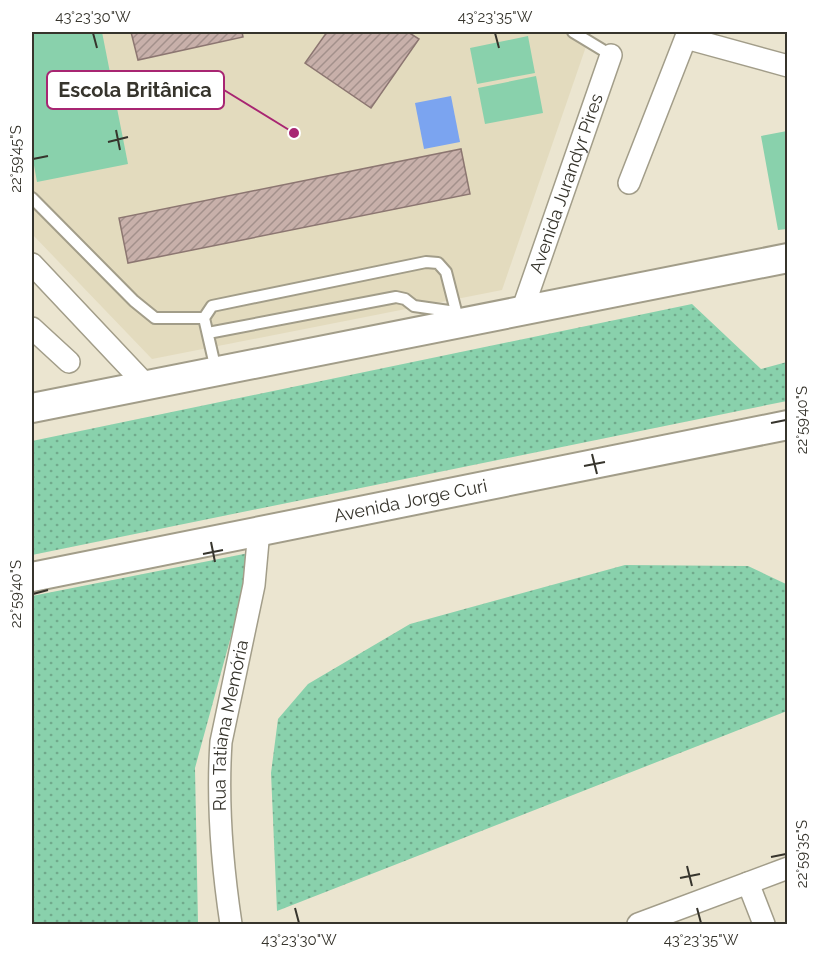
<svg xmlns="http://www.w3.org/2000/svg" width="819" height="956" viewBox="0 0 819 956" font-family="Raleway,sans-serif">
<defs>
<pattern id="grass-dots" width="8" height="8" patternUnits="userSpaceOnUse" patternTransform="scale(1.5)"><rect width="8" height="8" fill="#89d1ac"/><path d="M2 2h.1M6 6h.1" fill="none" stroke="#71aa8c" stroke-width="1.8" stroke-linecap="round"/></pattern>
<pattern id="building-hatch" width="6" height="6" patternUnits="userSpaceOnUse" patternTransform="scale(1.5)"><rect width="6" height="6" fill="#c8b0aa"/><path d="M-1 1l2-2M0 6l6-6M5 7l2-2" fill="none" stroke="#a3908b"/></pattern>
</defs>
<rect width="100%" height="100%" fill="#ebe5d0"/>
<path fill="#e3dbbe" d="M32,32H591L502,290L152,359L32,234Z"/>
<path fill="url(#grass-dots)" d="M692,304L761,369L787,362V401L32,555V441Z
M254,552L195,768L198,924H32V596Z
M625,565L748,566L786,584L788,586L787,711L277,911L271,773L278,719L308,684L410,624Z"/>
<path fill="#89d1ac" d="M38,32H102L128,164L37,182L32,154V33Z
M528,36L535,73L477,84L470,48Z
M536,76L543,113L485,124L478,88Z
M787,131V229L778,230L761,136Z"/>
<path fill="#7ba4f0" d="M451,96L460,142L424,149L415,103Z"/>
<path fill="url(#building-hatch)" stroke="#8c7671" stroke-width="1.5" d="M131,32H242L243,37L138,60Z
M327,32H408L419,39L371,108L305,63Z
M461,149L470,194L128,263L119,218Z"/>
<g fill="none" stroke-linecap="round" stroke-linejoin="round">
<g stroke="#a29d89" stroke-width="14">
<path id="lane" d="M573,32L611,55
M32,198L134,301L155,318H204
M208,333L396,297L405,299L414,306L456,312
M216,370L204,318L212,306L426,262L438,263L446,272L459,323"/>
</g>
<g stroke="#a29d89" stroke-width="24">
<g id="street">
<path d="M686,38L788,66"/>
<path d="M629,183L688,32"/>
<path d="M32,264L146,385"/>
<path id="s1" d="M522,311L611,55"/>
<path d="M32,328L69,362"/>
<path d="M748,883L764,924"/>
<path id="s2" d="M231,924C222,864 217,802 221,742L254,585L259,530"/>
<path d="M638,924L788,868"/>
</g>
</g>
<g stroke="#a29d89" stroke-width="32">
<g id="secondary">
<path d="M32,408L788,258"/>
<path id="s3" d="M32,577L788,425"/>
</g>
</g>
<use href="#lane" stroke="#fff" stroke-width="10"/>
<use href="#street" stroke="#fff" stroke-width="21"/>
<use href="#secondary" stroke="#fff" stroke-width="28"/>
</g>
<path fill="none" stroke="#36342c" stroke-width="2" d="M93,33L97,48M495,33L499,48M116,130L120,150M108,142L128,137M33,159L48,156M771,423L786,420M592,454L597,474M584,466L605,462M211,542L215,562M203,554L223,550M33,594L48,590M771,857L786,854M687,866L692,886M680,878L700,874M295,908L299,923M697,908L701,923"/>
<g text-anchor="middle" stroke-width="4.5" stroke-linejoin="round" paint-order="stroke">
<g font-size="18" fill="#36342c" stroke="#fff">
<text dy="6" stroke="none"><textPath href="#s1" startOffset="135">Avenida Jurandyr Pires</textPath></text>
<text dy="6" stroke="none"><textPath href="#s3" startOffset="386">Avenida Jorge Curi</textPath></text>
<text dy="6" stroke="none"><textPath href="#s2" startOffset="200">Rua Tatiana Memória</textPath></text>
</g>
</g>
<path fill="none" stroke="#a82572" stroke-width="2" d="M294 133L224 90"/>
<circle fill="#a82572" stroke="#fff" stroke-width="2" cx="294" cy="133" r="6"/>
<rect fill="#fff" stroke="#a82572" stroke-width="2" x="47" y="71" width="177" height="38" rx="6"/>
<g font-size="20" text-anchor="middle" font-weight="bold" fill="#36342c">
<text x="135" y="97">Escola Britânica</text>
</g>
<rect width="819" height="956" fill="none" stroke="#ffffff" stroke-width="66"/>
<rect x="33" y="33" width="753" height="890" fill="none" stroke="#36342c" stroke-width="2"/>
<g font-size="15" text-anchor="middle" fill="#36342c">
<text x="93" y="22">43°23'30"W</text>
<text x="495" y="22">43°23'35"W</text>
<text transform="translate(16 159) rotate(-90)" y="5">22°59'45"S</text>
<text transform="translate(802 420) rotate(-90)" y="5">22°59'40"S</text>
<text transform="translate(16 594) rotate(-90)" y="5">22°59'40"S</text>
<text transform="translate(802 854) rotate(-90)" y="5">22°59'35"S</text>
<text x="299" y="945">43°23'30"W</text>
<text x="701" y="945">43°23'35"W</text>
</g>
</svg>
